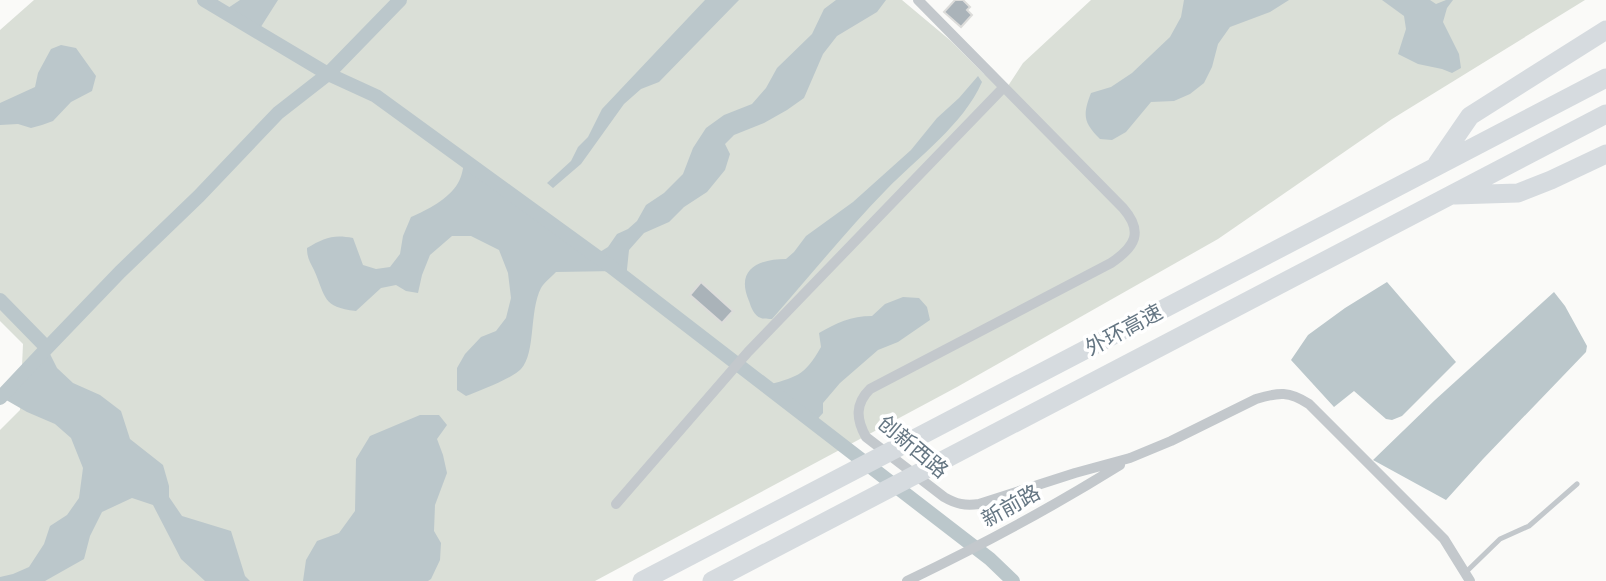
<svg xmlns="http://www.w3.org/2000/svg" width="1606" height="581" viewBox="0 0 1606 581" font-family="'Public Sans','Noto Sans SC',sans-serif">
<rect width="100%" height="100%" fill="#fafaf8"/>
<path fill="#dadfd7" d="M34,0H902L951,41L984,74L1008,86L1023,63L1091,0H1585L1392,119L1218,239L957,387L595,581H0V430L20,410L23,344L0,321V30Z"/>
<path fill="#bbc7cb" d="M240,0H278L257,33L222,12Z
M705,0H739L659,82L641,89L624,104L581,164L553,188L547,183L571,161L578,147L588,137L602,109Z
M836,0H886L877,12L837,36L823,54L804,98L787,110L764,123L734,135L725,144L730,154L725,170L707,192L684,207L669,222L644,233L629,250L626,279L616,271L556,272C551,277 544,283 541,288C529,311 536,353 521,369C513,378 479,391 466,396L457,390V368L465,354L481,337L496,331L506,318L511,298L508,273L499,250L471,236H452L430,255L422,275L418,293L406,291L396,285L381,288L356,311C322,307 326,297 314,270C310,262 307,258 307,248C324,238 333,234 353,238L363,265L376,269L390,267L400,254L403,236L411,217C427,210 449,199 458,183C462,177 463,167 465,160L595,255L608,247L617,234L628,229L637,221L646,205L664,193L683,174L693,148L706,128L724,115L752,104L766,88L777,68L812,34L824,9Z
M1184,0H1289L1270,12L1230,27L1218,44L1212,67L1204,83L1190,94L1174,101L1151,102L1126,132L1112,140L1100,139C1084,123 1082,116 1091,93L1111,87L1132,73L1170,37L1181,17Z
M1382,0H1430L1436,4L1446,0H1453L1447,8L1443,22L1459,54L1461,68L1452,73L1442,69L1418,64L1398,54L1406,29L1404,16Z
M61,45L76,48L96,76L92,91L71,102L53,121L42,125L31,128L18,124L0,125V103L35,87L38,73L51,49Z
M978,76L982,82C963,125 918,157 886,190C846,231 810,276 772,319C771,319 763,319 761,318C754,316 751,307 749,301C735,269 759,259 786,259L794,252L806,236L853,202L911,150L937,118L959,98Z
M1387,282L1456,362L1402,416L1392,420L1386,419L1354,391L1334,407L1291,360L1308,335L1345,308Z
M1554,292L1565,306L1587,346L1586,352L1483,459L1446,500L1373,460L1435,400Z
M903,297L919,298L927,307L930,320L898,342L878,350L840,383L823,403V413L813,424L764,386C796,377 804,377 821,347L819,333C836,323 851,316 872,316L885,304Z
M47,348L57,368L73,383L100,395L121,411L130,439L163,465L169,486V497L182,516L231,531L245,576L250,581H205L181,559L153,505L132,498L102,512L90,536L84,559L45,581H0V577L13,574L29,567L44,544L50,526L67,515L79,498L83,468L71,438L55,424L27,412L1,397Z
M420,415H439L447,425L437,439L443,455L447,473L435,505L434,531L441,543L440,560L431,579L428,581H303L306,560L317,541L339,533L355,511L356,459L370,436Z"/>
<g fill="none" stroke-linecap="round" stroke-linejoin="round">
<path stroke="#bbc7cb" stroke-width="14" d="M204,0L328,74L376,96L610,266L990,559L1013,581
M0,300L47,348
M0,398L47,348L120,272L199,196L278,113L328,74L400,0"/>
</g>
<path fill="#aab3b9" stroke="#dcdcda" stroke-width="2" d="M955,0H963L970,7L967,10L972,15L961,27L944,12Z
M701,282L733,311L722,323L690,295Z"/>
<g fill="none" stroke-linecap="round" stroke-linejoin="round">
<path stroke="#c3c8cc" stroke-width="5" d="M1465,573L1500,539L1529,526L1577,484"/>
<path stroke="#c3c8cc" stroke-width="10" d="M918,0L1123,208C1144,232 1135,247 1111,263L870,389C855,404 856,419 866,437L944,497C956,504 965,506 979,504L1075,473L1130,458L1171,441L1256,399C1279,392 1289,391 1309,404L1444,539L1470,581
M616,504L748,352L1003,88
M907,581C980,546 1051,508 1120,465"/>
<path stroke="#d6dbdf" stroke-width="19" d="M1437,164L1470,116L1606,30
M1455,195L1518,193L1551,180L1606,154
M642,581L1606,78
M712,581L1606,114"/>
</g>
<g text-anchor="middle" stroke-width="7" stroke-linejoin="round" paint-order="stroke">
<g font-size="21" fill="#657683" stroke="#fff">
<text transform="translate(1124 330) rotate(-28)" y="7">外环高速</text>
<text transform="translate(913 447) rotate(40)" y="7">创新西路</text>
<text transform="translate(1011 506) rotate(-29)" y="7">新前路</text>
</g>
</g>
</svg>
